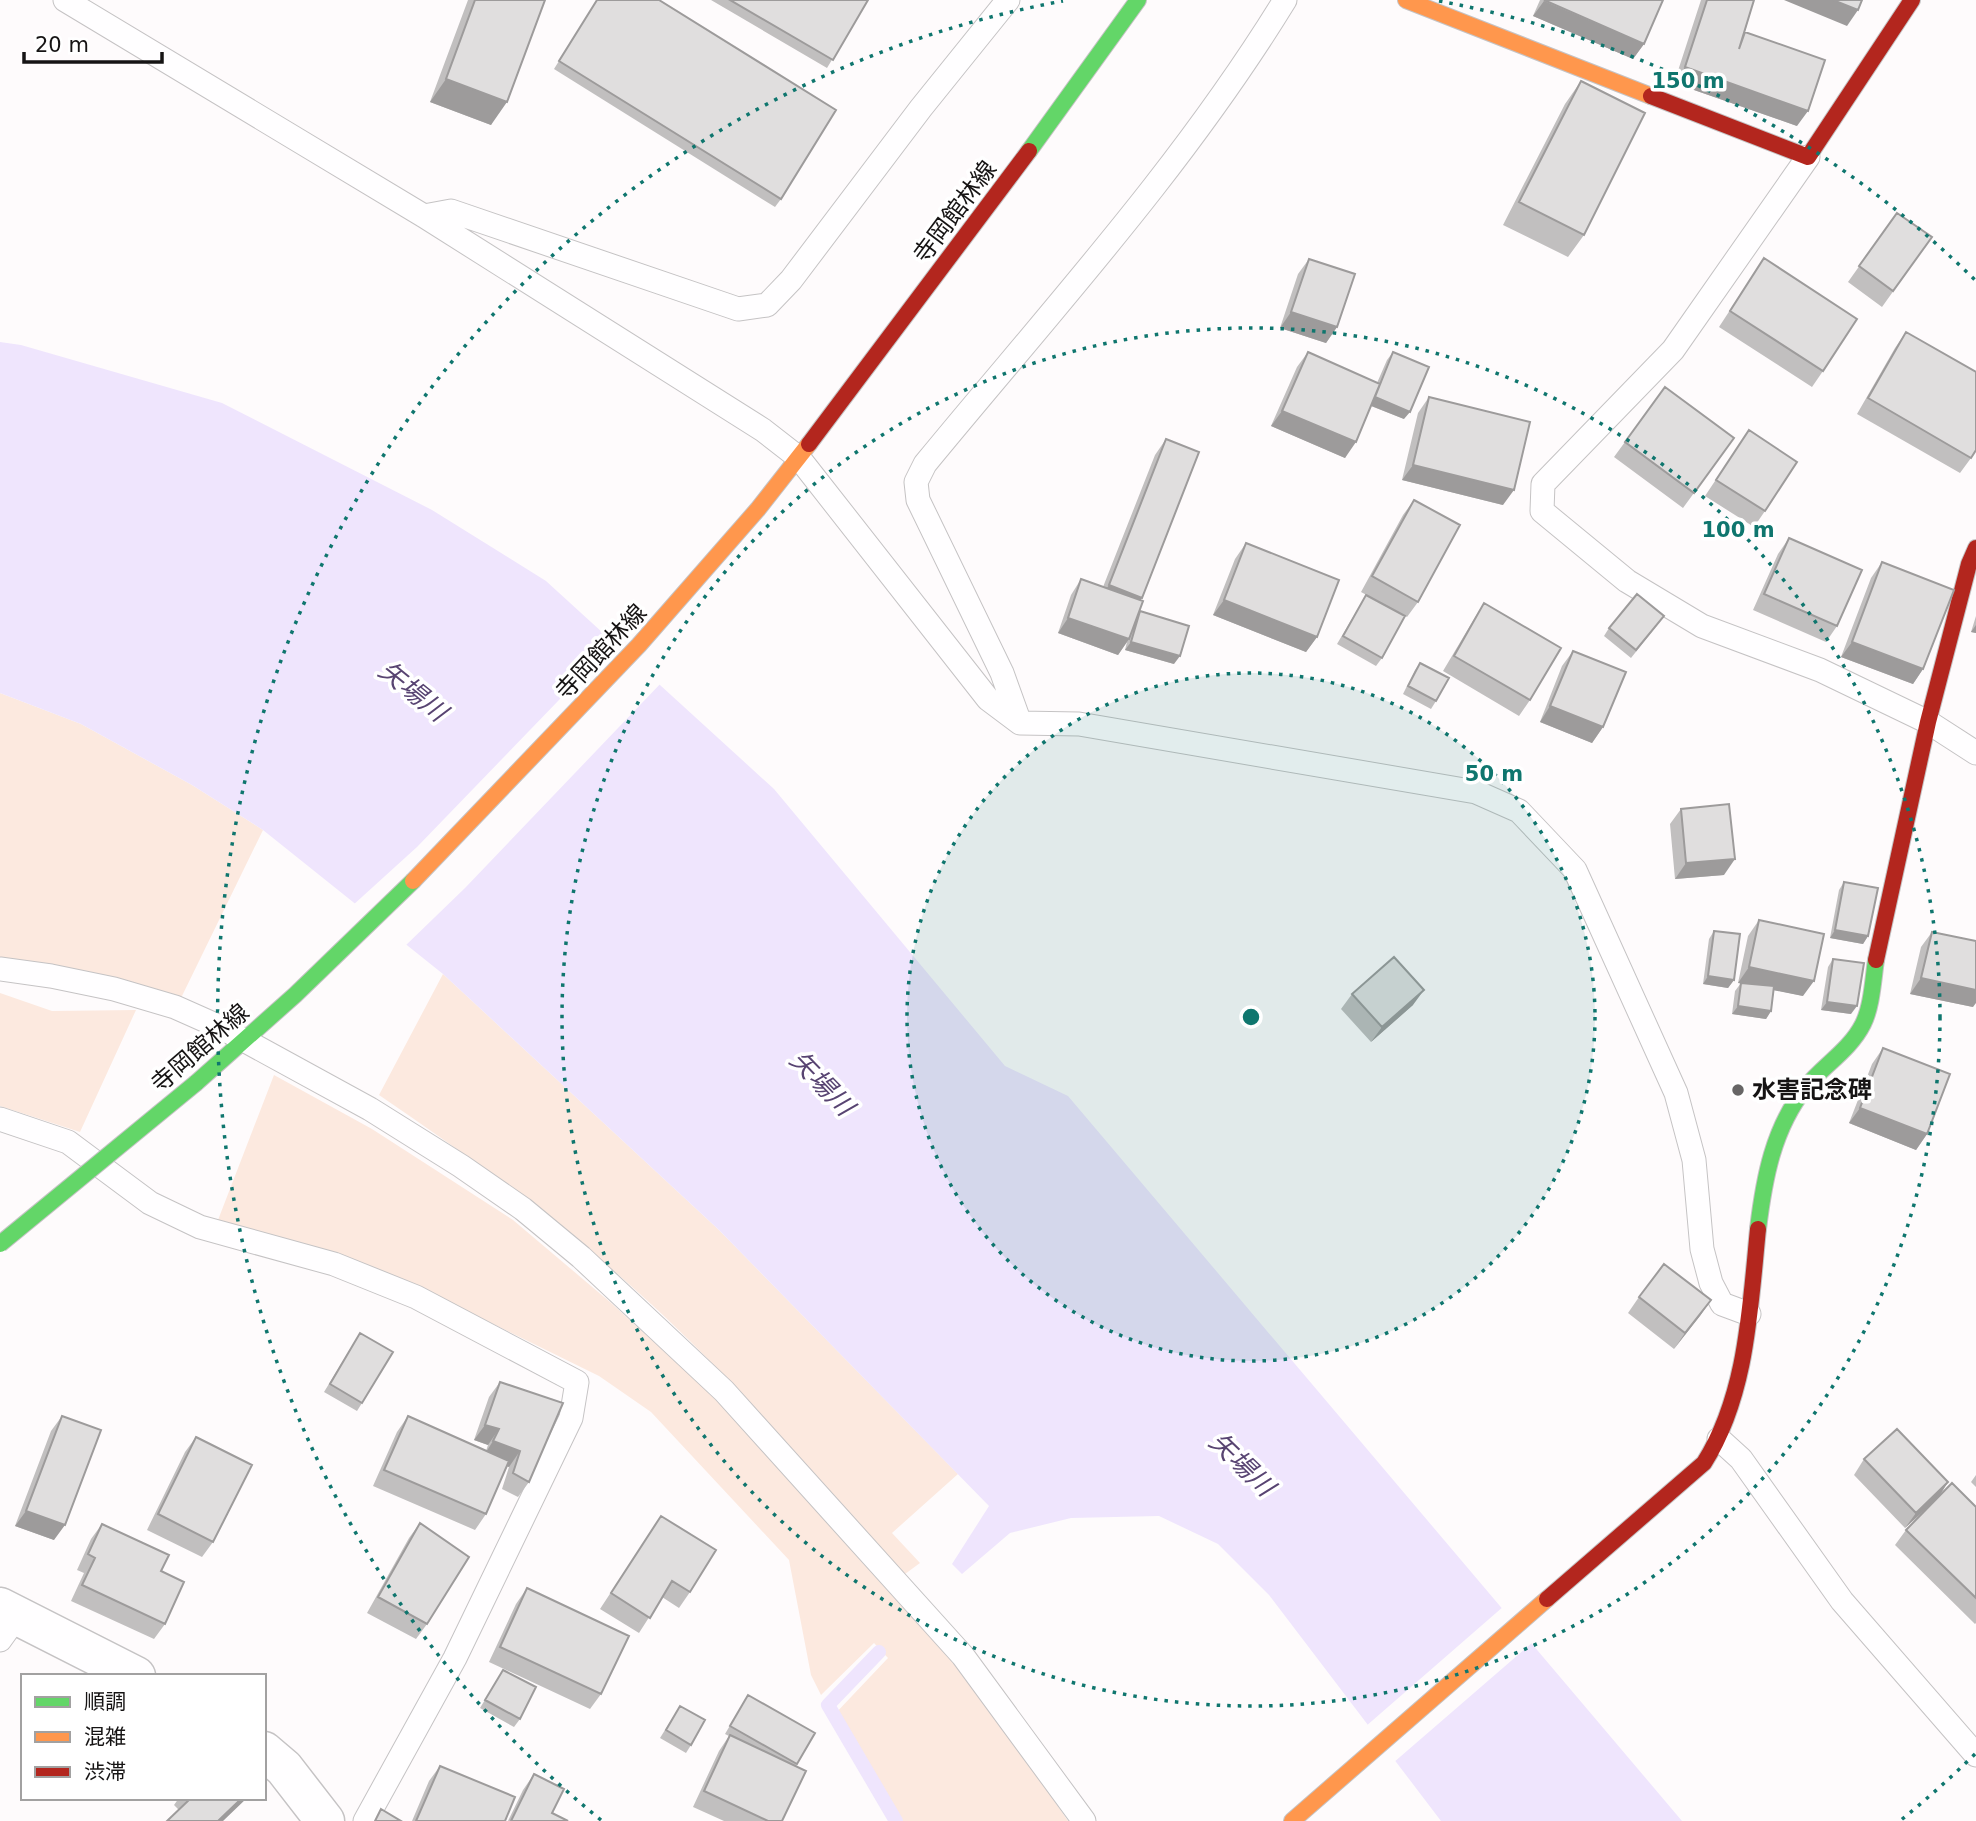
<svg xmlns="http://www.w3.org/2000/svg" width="1976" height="1821" viewBox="0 0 1976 1821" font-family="'DejaVu Sans','Noto Sans JP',sans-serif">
<rect width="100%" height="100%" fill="#fefbfc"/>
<path fill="#fce9df" d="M0,693L81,724L192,785L263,830L181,998L118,978L56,966L0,959Z
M443,974L719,1230L958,1474L892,1533L920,1563L905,1574C826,1488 750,1397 665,1317C577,1234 479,1163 379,1095Z
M0,993L52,1011L136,1010L80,1132L0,1106Z
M274,1075L372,1129L513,1220L610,1302L715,1398L950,1659L1028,1762L1068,1821H896L833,1716L888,1658L874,1643L821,1695L811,1675L789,1560L651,1412L599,1376L400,1278L291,1240L218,1220Z"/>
<path fill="#efe5fd" d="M0,342L21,345L222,403L432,510L546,581L774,789L1005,1066L1068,1096L1682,1821H1441L1269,1595L1218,1544L1159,1516L1071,1518L1010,1533L962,1574L952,1564L989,1506L719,1230L443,974L263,830L192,785L81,724L0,693Z"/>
<path fill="#fefbfc" d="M617,640L663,681L465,888L404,947L352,906L417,847Z
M1504,1606L1534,1641L1393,1763L1365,1727Z"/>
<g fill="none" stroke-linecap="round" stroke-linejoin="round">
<path stroke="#efe5fd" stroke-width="14" d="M879,1652L828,1705L896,1821"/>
<g stroke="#c5c3c4" stroke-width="25">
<path id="lane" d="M65,0L424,216L763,430L799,458L988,699L1020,723L1079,724L1476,792L1519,811L1575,870L1676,1093L1694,1160L1702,1249L1711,1283L1722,1304L1749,1314
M1808,157L1673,350L1543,484L1542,511L1627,581L1702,626L1820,670L1928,722L1976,753
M424,216L451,211L738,309L767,305L791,280L921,108L1008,0
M1020,723L1002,673L918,500L916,482L925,464C1049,313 1182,168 1285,0
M0,969L51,976L114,989L175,1007L220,1027L370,1109L461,1166L523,1209L581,1257L724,1391L963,1656L1084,1821
M0,1119L68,1142L150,1203L200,1227L334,1264L416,1297L577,1382L571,1418L455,1658L365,1821
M1719,1439L1741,1459L1842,1601L1976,1755
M0,1640L18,1615"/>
</g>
<g stroke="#c5c3c4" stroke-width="41">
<path id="street" d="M0,1607L136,1676
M264,1751L284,1768L325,1821"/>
</g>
<g stroke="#c5c3c4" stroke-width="18">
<path id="fast" d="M1029,151L1138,0
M196,1083L295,995L413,881
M1758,1229C1764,1179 1773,1128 1806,1087C1824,1065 1850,1050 1863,1024C1872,1006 1873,980 1876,960"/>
</g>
<g stroke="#c5c3c4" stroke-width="18">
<path id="slow" d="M1406,0L1651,96
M413,881L639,645L758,509L809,444
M1292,1821L1547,1599"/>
</g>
<g stroke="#c5c3c4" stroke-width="18">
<path id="jam" d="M1651,96L1808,157L1912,0
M809,444L1029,151
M1876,960L1928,722L1969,564L1976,548
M1547,1599L1704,1463C1747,1395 1750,1308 1758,1229"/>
</g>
<use href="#lane" stroke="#fffeff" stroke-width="23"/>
<use href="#street" stroke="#fffeff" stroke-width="38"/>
<use href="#fast" stroke="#63d668" stroke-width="16"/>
<use href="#slow" stroke="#ff974d" stroke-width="16"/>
<use href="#jam" stroke="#b3261e" stroke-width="16"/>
<g stroke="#c5c3c4" stroke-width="18" stroke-linecap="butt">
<path id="fast-bridge" d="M0,1244L196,1083"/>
</g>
<use href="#fast-bridge" stroke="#63d668" stroke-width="16"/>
</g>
<path fill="#c1bfbf" d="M468,0H545L491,125L430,102Z
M597,0L781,199L775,207L554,69Z
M711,0H868L827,68Z
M1540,0H1663L1644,44L1633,59L1533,16Z
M1701,0H1754L1744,35L1797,126L1674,83Z
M1581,81L1584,235L1568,257L1503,225L1565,104Z
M1897,213L1932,237L1882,307L1848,282Z
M1764,258L1823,371L1812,387L1719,327Z
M1309,259L1337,327L1326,343L1280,328L1298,274Z
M1906,332L1971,458L1960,473L1857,414L1895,348Z
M1308,352L1377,383L1387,360L1393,352L1404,419L1371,406L1345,458L1271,426L1297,367Z
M1665,387L1734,438L1683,508L1614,457Z
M1429,397L1503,505L1402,480L1418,413Z
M1749,430L1765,511L1754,527L1705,496Z
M1166,439L1139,613L1174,664L1125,650L1127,642L1118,655L1058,633L1071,595L1081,579L1103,587L1155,455Z
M1414,500L1418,602L1407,617L1361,592L1403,515Z
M1789,538L1837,626L1826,642L1753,610L1778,554Z
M1246,543L1317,637L1306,652L1213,615L1235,559Z
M1882,562L1923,669L1913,684L1841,657L1871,578Z
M1366,595L1382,658L1376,666L1337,644Z
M1484,603L1530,700L1519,716L1443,671L1474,619Z
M1976,616V633L1971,632Z
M1658,624L1631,658L1604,636L1609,628Z
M1573,651L1603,727L1592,743L1540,722L1562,666Z
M1420,663L1436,701L1431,709L1403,694L1415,670Z
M1681,809L1724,875L1675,879L1670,824Z
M1844,882L1868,936L1863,944L1830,938L1839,890Z
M1759,920L1803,996L1774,990L1771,1011L1766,1019L1732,1014L1735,991L1741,983H1738L1748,936Z
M1714,931L1734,980L1728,988L1703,984L1709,939Z
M1932,932L1973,1007L1910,994L1921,947Z
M1833,959L1851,1014L1821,1010L1828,967Z
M1352,994L1413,1005L1371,1042L1341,1009Z
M1883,1048L1927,1134L1916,1150L1849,1123L1872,1064Z
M1639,1297L1711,1300L1674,1349L1628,1313Z
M360,1333L362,1403L357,1411L324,1392Z
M500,1382L529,1482L518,1497L502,1489L509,1467L507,1466L486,1514L475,1530L373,1486L397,1432L408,1416L486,1451L488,1445L474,1440L489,1397Z
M62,1416L54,1540L15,1526L51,1431Z
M196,1437L213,1542L202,1557L147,1530L185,1452Z
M1864,1459L1948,1482L1938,1498L1905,1528L1854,1475Z
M1976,1475V1487L1971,1482Z
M1976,1507V1623L1975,1624L1895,1545L1906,1530Z
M661,1516L690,1592L679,1608L662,1597L639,1633L600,1609Z
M420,1523L427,1624L416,1639L367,1613L409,1538Z
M102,1524L161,1571L165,1624L154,1639L71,1601L84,1573L77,1570L91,1539Z
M527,1588L601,1694L590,1709L489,1662L516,1604Z
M503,1670L520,1719L514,1727L480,1708Z
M748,1695L797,1764L782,1821H724L693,1807L719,1751L729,1736L725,1734Z
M680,1706L691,1745L686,1753L660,1738Z
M440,1766L505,1821H412L429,1781Z
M534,1774L552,1813L568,1821H508L523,1790Z
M179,1798H247L179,1810L174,1805Z"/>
<path fill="#9d9b9b" d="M1784,0H1833L1858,10L1847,26Z
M1544,1L1644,44L1633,59L1533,16Z
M1685,67L1808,111L1797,126L1674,83Z
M446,79L507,102L491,125L430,102Z
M1291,312L1337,327L1326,343L1280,328Z
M1374,397L1410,412L1404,419L1369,405Z
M1282,411L1356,442L1345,458L1271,426Z
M1413,465L1514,490L1503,505L1402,480Z
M1109,585L1142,598L1131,613L1098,601Z
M1224,600L1317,637L1306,652L1213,615Z
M1068,618L1129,639L1118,655L1058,633Z
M1976,625V633L1971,632Z
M1131,642L1180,656L1174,664L1125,650Z
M1852,642L1923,669L1913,684L1841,657Z
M1550,706L1603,727L1592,743L1540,722Z
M1735,859L1724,875L1675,879L1686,863Z
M1835,930L1868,936L1863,944L1830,938Z
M1749,967L1814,981L1803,996L1738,983Z
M1708,976L1734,980L1728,988L1703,984Z
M1921,978L1976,990V1003L1973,1007L1910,994Z
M1424,990L1413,1005L1371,1042L1382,1027Z
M1827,1002L1857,1006L1851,1014L1821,1010Z
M1738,1006L1771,1011L1766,1019L1732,1014Z
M1860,1108L1927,1134L1916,1150L1849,1123Z
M1711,1300L1700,1316L1674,1349L1685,1333Z
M485,1425L499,1429L488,1445L474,1440Z
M493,1441L520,1451L509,1467L483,1457Z
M1948,1482L1938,1498L1905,1528L1916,1513Z
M26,1511L65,1525L54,1540L15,1526Z
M242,1798H247L223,1821H218Z"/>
<path fill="#e0dede" stroke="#9d9b9b" stroke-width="2" d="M475,0H545L507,102L446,79Z
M597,0H659L836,110L781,199L559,61Z
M730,0H868L833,60Z
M1544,0H1663L1644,44Z
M1707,0H1754L1739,49L1745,32L1825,60L1808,111L1685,67Z
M1833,0H1862L1858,10Z
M1581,81L1645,113L1584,235L1519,202Z
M1897,213L1932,237L1893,291L1859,266Z
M1764,258L1857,319L1823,371L1730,311Z
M1309,259L1355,274L1337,327L1291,312Z
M1906,332L1976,372V450L1971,458L1868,398Z
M1308,352L1380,384L1356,442L1282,411Z
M1393,352L1429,367L1410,412L1375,397Z
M1665,387L1734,438L1694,493L1625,442Z
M1429,397L1530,422L1514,490L1413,465Z
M1749,430L1797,462L1765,511L1716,480Z
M1166,439L1199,452L1142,598L1109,585Z
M1414,500L1460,525L1418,602L1372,576Z
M1789,538L1862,570L1837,626L1764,594Z
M1246,543L1339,580L1317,637L1224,600Z
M1882,562L1954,590L1923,669L1852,642Z
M1081,579L1143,601L1129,639L1068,618Z
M1637,594L1664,616L1636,650L1609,628Z
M1366,595L1405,616L1382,658L1343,636Z
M1484,603L1561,648L1530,700L1454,656Z
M1140,611L1189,626L1180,656L1131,642Z
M1573,651L1626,672L1603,727L1550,706Z
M1420,663L1449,678L1436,701L1408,686Z
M1729,804L1735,859L1686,863L1681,809Z
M1844,882L1878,888L1868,936L1835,930Z
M1759,920L1824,934L1814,981L1749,967Z
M1714,931L1740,934L1734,980L1708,976Z
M1932,932L1976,941V990L1921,978Z
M1394,957L1424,990L1382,1027L1352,994Z
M1833,959L1864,963L1857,1006L1827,1002Z
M1741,983L1774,986L1771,1011L1738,1006Z
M1883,1048L1950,1074L1927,1134L1860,1108Z
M1664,1264L1711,1300L1685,1333L1639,1297Z
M360,1333L393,1352L362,1403L330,1384Z
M500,1382L563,1403L529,1482L513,1473L520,1451L493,1441L499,1429L485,1425Z
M62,1416L101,1430L65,1525L26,1511Z
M408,1416L509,1461L486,1514L384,1470Z
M1897,1429L1948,1482L1916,1513L1864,1459Z
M196,1437L252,1465L213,1542L158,1514Z
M1952,1483L1976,1507V1598L1906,1530Z
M661,1516L716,1550L690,1592L672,1581L650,1618L611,1593Z
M420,1523L469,1557L427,1624L378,1597Z
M102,1524L169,1555L161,1571L184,1582L165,1624L82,1585L95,1558L88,1554Z
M527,1588L629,1636L601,1694L500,1647Z
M503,1670L536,1687L520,1719L485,1700Z
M748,1695L815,1733L797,1764L730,1726Z
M680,1706L705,1720L691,1745L666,1730Z
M730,1735L806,1771L782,1821H768L704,1791Z
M440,1766L515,1797L505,1821H416Z
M534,1774L564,1789L552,1813L568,1821H511Z
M191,1798H242L218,1821H167Z
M381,1809L401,1821H375Z"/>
<circle cx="1251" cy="1017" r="344" fill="#0f766e" fill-opacity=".12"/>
<g fill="none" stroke="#0f766e" stroke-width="3.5" stroke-dasharray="3.5 7">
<circle cx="1251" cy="1017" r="344"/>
<circle cx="1251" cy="1017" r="689"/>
<path d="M1975 1754A1033 1033 0 0 1 1901 1820M601 1820A1033 1033 0 0 1 1063 1M1439 1A1033 1033 0 0 1 1975 280"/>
</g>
<circle fill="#676565" stroke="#fff" stroke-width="2.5" cx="1738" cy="1090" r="7"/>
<g text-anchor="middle" stroke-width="7" stroke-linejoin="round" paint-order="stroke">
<g font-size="24" fill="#161414" stroke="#fff">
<text transform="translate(955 212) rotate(-53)" y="8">寺岡館林線</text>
<text transform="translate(601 652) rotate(-47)" y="8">寺岡館林線</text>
<text transform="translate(200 1048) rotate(-41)" y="8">寺岡館林線</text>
</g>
<g font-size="24" font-weight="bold" fill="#161414" stroke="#fff" text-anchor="start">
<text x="1752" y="1098">水害記念碑</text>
</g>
<g font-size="26" font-style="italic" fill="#584472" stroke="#fff">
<text transform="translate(413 691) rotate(39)" y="9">矢場川</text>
<text transform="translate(822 1083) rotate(46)" y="9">矢場川</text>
<text transform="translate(1242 1464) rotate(44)" y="9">矢場川</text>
</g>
</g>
<circle cx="1251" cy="1017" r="10" fill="#0f766e" stroke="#fff" stroke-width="3.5"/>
<g font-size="21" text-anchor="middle" font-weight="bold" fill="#0f766e" stroke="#fff" stroke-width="7" stroke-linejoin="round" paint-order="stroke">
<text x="1688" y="88">150 m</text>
<text x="1738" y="537">100 m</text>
<text x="1494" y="781">50 m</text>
</g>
<rect x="21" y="1674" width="245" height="126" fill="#ffffff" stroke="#a2a1a1" stroke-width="2"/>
<rect x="35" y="1697" width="35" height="10" fill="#63d668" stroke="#a2a1a1" stroke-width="2"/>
<text x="84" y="1709" font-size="21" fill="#161414">順調</text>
<rect x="35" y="1732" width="35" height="10" fill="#ff974d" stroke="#a2a1a1" stroke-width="2"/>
<text x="84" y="1744" font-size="21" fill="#161414">混雑</text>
<rect x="35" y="1767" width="35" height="10" fill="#b3261e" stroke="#a2a1a1" stroke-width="2"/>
<text x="84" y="1779" font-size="21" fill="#161414">渋滞</text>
<path d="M24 52v10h138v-10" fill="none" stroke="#161414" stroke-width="3.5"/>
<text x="35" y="52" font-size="21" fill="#161414" stroke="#ffffff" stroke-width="5" paint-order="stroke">20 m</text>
</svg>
